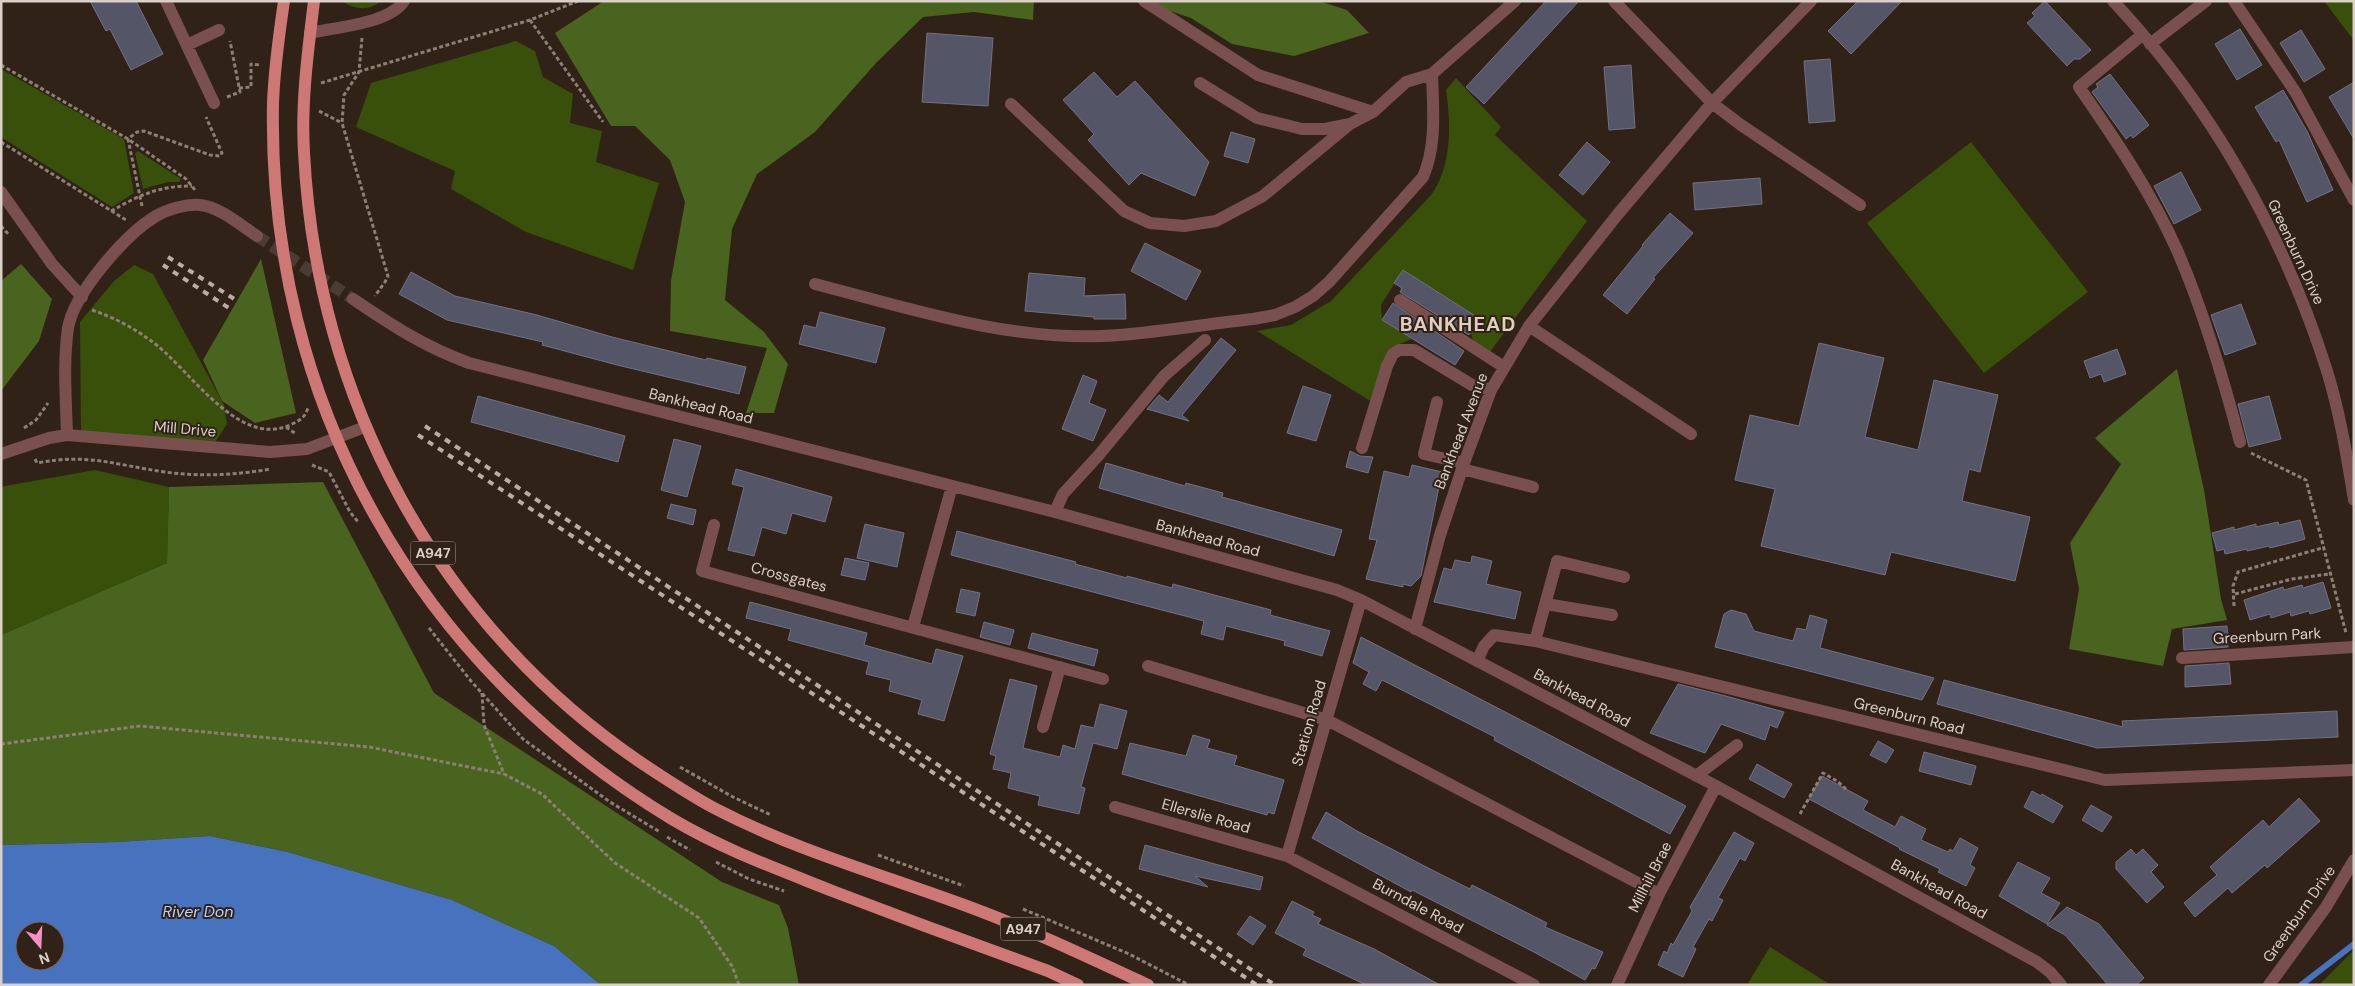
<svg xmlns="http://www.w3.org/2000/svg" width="2355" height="986" viewBox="0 0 2355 986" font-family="'DM Sans',sans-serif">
<rect width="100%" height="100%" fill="#302217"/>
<path fill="#385009" d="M342,1H381C370,11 354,10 342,1Z
M2324,1H2354V41L2352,38Z
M516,41L535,51L543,77L573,94L570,123L602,131L596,162L659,183L633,270L526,232L451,189L455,171L356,127L371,83Z
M1,69L124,139L134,193L112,207L1,137Z
M1456,78L1501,127L1495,135L1587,221L1490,352L1474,344L1471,333L1480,319L1403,270L1381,305L1382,320L1412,339L1397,345L1372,402L1257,331L1291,325L1331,301L1432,194C1452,165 1451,124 1446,90Z
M1971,142L2088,292L1984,373L1867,223Z
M138,151L181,179L179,182H168L143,189L135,153Z
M134,265L153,274L224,405L227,424L216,441L81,437L80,322L114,281Z
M95,470L169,487L167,563L1,635V488L5,486Z
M1770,947L1831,985H1751L1748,983Z
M2354,950V985H2319Z"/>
<path fill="#49641e" d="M604,1H1034L1033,20L974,12L923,17L876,63L815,132L757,174L732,229L725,300L764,332L788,364L774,413H746L767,348L670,331L671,280L685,202L670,160L635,126H611L555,33Z
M1140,1H1319L1347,10L1369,33L1294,56L1232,44L1191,18Z
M261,259L296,413L255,423L222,401L203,360Z
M21,264L52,299L39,341L1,391V281Z
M2177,369L2204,490L2221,599L2227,620L2172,629L2163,666L2069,649L2079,589L2070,543L2121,464L2095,438Z
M323,482L434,693L722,882L779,905L788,928L799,985H601L554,946L452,900L288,852L210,836L117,842L1,845V635L167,563L169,487Z"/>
<path fill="#4772bd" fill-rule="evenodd" d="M210,836L288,852L452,900L554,946L601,985H1V845L117,842ZM25,931H55V961H25Z"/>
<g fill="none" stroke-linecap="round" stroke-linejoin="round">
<path stroke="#4772bd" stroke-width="6" d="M2301,985L2354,944"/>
</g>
<path fill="#555568" stroke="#717185" d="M90,1H136L163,54L131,70L110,29L106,31Z
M1546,1H1579L1484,104L1466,87Z
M1858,1H1902L1851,54L1828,31Z
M2045,1L2091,50L2080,59H2074L2067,66L2027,23L2035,16L2032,13Z
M2240,29L2262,65L2237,80L2215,44Z
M2301,30L2325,69L2304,82L2280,43Z
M927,33L993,38L988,106L922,102Z
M1830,59L1835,121L1809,123L1804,61Z
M1631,65L1635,128L1609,130L1604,67Z
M1094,72L1117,97L1135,81L1209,162L1195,196L1141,173L1129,185L1088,140L1094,134L1063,100Z
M2110,74L2149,125L2133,138L2131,135L2126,139L2092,92L2098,87L2096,84Z
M2354,82V139L2329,97Z
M2283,90L2307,131L2333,190L2307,202L2279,140L2276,142L2255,107Z
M1231,132L1255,139L1248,163L1224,156Z
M1587,142L1610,162L1583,195L1559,175Z
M2181,172L2201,210L2174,224L2154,186Z
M1760,178L1762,204L1695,210L1693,183Z
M1670,213L1693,233L1653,278L1655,279L1627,314L1603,295L1643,246L1642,245Z
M1145,243L1201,271L1186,300L1131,271Z
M1403,270L1480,319L1469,335L1400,292L1402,288L1394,283Z
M411,272L455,296L537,315L612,337L706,360L707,358L746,367L739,394L617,365L542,345L543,342L447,320L399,294Z
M1029,273L1085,278L1084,296L1125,294L1126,319H1094V317L1025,311Z
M1393,303L1464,351L1455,365L1382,320Z
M2241,304L2256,344L2225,355L2211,315Z
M820,312L885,328L876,363L799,344L804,325L816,328Z
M1221,338L1236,350L1182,415L1189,421L1147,409L1159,395L1168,402Z
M1819,343L1884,358L1865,437L1918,450L1934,380L1998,395L1980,472L1969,469L1962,501L2030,517L2015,581L1891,552L1885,575L1761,546L1775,489L1735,480L1750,415L1799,426Z
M2117,349L2126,374L2104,382L2101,374L2090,378L2084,361Z
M1083,375L1097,381L1089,403L1106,410L1093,441L1062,429Z
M1303,386L1331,395L1316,441L1287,433Z
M478,396L625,436L618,462L471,422Z
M2269,396L2281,439L2249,447L2238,404Z
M674,439L701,446L687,497L661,490Z
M1350,451L1360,456L1373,457L1368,473L1346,467Z
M1106,463L1185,486L1186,483L1223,493L1222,497L1342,530L1334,556L1099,488Z
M1412,465L1442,472L1421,576L1411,586L1403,584V587L1366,579L1377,540L1369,539L1384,471L1409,477Z
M736,469L832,497L825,522L792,513L786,534L762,527L754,556L728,550L744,487L732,484Z
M671,504L696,510L693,525L667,518Z
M2300,520L2305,539L2298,541L2270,548L2269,546L2247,551V549L2225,554L2224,549L2217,551L2212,533L2234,527V530L2256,524V527L2278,522L2279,525Z
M865,524L904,533L897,567L857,558Z
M957,531L1076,562L1075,564L1127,578V576L1172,588L1173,584L1271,610L1270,615L1330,631L1322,656L1284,645L1285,641L1226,626L1223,640L1201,634L1204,621L951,555Z
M1472,556L1492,561L1486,584L1521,592L1515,619L1434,602L1444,568L1452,570L1455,560L1471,563Z
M845,558L869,563L865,580L841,575Z
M2323,582L2331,608L2310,614L2309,611L2291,616L2290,612L2271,618L2270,614L2250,620L2244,600L2283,587L2284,590L2302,585L2303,588Z
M961,589L980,593L975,616L956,612Z
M750,602L867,633L864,645L932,664L936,649L963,656L944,721L918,714L922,700L889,691L891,680L866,674L869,662L788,640L791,629L746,618Z
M1731,610L1746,614L1754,631L1793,641L1797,628L1806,630L1810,615L1827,620L1820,648L1934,678L1922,700L1715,647L1724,614Z
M984,622L1014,630L1010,645L980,637Z
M2227,626L2228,647L2184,650L2183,629Z
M1032,633L1098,650L1094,666L1028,648Z
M1361,637L1686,806L1670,834L1494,740L1495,737L1382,680L1376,691L1363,684L1369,672L1353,663Z
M2229,663L2231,684L2185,687V666Z
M1010,679L1037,686L1023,748L1060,757L1063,745L1075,749L1081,725L1094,728L1100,704L1127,711L1117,749L1093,743L1081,787L1085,788L1079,814L1038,805L1040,796L1008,788L1011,773L993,769L996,756L990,754Z
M1944,680L2123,727L2122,721L2337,711L2338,737L2097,748L1937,704Z
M1678,684L1722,695L1784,712L1777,728L1770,725L1765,740L1721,724L1705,753L1650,733Z
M1193,735L1210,740L1207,748L1237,756L1234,765L1284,780L1274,814L1268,812L1267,815L1122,774L1130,743L1186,756Z
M1878,741L1894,750L1886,763L1870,755Z
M1924,752L1976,766L1971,785L1919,771Z
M1757,764L1792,784L1784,798L1749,779Z
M1822,776L1868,801L1863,810L1895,827L1901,816L1926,829L1921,840L1948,852L1950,849L1953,851L1960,838L1978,848L1970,865L1975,868L1966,886L1938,872L1940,869L1899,849L1900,848L1809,799Z
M2032,791L2041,796L2042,794L2063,806L2053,823L2024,807Z
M2299,798L2320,821L2267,868L2265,865L2232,893L2228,888L2195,917L2184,903L2217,875L2210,867L2263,820L2269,827Z
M2091,805L2112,817L2102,832L2082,820Z
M1326,812L1357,831L1436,872L1470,889L1472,885L1547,923L1545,927L1603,952L1595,969L1592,968L1585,980L1532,951L1412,890L1411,892L1312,838Z
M1734,832L1754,843L1745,861L1740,858L1718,898L1723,900L1712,921L1709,919L1693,947L1696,949L1683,977L1658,965L1664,951L1667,953L1671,943L1673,945L1692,911L1690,907Z
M1145,845L1263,877L1260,890L1195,876L1208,887L1139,869Z
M2131,849L2136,855L2143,849L2158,865L2151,872L2164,887L2147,903L2116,869V862Z
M2018,862L2050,878L2041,893L2060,903L2047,924L1999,896Z
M1292,901L1314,912L1312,915L1321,919L1318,924L1374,949L1440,985H1366L1303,955L1306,949L1275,933Z
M2067,907L2099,924L2144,978L2136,985H2108L2065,935L2047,925Z
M1250,916L1266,926L1253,945L1237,934Z"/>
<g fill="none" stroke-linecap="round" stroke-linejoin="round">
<path stroke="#4a3c32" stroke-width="12" stroke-dasharray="12 6" stroke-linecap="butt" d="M257,236L353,299"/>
<path stroke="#8b7f76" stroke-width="3" stroke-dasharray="4 2.5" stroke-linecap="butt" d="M530,20L603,122
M362,38L359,72L344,95L342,123L388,276L385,282L375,296
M1,65L128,139L186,179L195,190
M321,83L530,20L578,1
M239,88L251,87V64L260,65
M227,97L240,92L230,41
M319,111L342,123
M1,142L126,220
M142,206L128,139L137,132L144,131L210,155L220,156L222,153L206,117
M111,211C140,195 158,186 192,186
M1,226L9,235
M92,310C113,317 132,327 150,340C188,366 237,449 290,425C299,421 306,417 308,407
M286,427L296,434
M24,428L36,420L48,403
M2251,453L2306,480L2346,633
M35,459L37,463C89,453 115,465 165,472C200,477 236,475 271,469
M312,465L329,472L350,512L359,523
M2235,594L2292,579L2329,574
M2234,606L2233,586L2238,572L2322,548
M429,628L471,681L523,739L610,802L660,832
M482,693L484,725L504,774L542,794L615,863L699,918L732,966L739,985
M1,744L140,726L369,747L504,774
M680,767L733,797L771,815
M1800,814L1823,773L1837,781L1846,789
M667,837L690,850
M878,855L964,886
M716,862L749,879L784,891
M1023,909L1129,954L1189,985"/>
<path stroke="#7a504e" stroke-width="12" d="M166,1L214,103
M1144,1L1258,75L1373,112
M1614,1L1712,103L1741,125L1860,205
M2113,1C2211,105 2284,235 2327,371C2340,413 2347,457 2354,500
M2234,1L2296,93L2354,200
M310,33C336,27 389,24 404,1
M2142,35L2079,87C2115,139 2151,192 2177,250C2204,312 2223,377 2240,442
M2150,44L2206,1
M187,45L219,30
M1200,83L1257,118L1302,129H1325L1350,124L1373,112L1406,82L1432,74
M1011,104L1124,211L1150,223L1184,226L1216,221L1263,196L1350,124
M1,192L52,264L82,297
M815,284C908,308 1005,340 1102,336C1152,334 1203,324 1253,319L1275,315L1295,307L1313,296L1329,282L1423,177C1437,145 1433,108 1432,74L1515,1
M353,299C393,326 423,346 469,363L1055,512L1337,590L1361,600L1716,786L2037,962L2050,972L2061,985
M1400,300L1504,367
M1529,326L1691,434
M1437,402L1424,454L1464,463
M67,435C66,400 63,363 68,328C74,293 126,234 156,216C168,209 186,204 200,205C220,207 240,225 257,236
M1362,448L1387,366L1393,354L1399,350H1414L1472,385L1491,390
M1,454L49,438L67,435L270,452L307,449L365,427
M1462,469L1533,487
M1055,512L1063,494L1098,456L1164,376L1205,340
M714,525L702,571L1103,679
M1546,604L1612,615
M913,627L952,486
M1415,629L1440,535L1464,463L1491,390L1529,326L1618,214L1712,103L1811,1
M1535,641L1557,561L1624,577
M2182,658L2354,647
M1477,661L1484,646L1494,635L1535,641L2105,780L2354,770
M1148,666L1327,720L1659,894
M1043,727L1060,667
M1696,776L1737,745
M1115,807L1287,856L1534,985
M1287,856L1361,600
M1617,985L1659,894L1716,786
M2269,985L2326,907L2354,860"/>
<path stroke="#ce7875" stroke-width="12" d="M284,1C279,35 274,69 273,104C267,402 418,666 672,819C724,850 780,870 835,892C906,919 976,945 1048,971L1078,985
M314,1C308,51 301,102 304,152C316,398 437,625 643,764C666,779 691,796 716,809C795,850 880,874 964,905C1027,928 1088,957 1148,985"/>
<path stroke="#b9aea6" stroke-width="4" stroke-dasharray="6 6" stroke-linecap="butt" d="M168,257L236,300
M163,265L232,310
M425,426L1029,825L1275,985
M418,435L1257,985"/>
</g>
<g text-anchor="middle" stroke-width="4" stroke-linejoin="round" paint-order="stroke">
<g fill="#302217" stroke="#a79c94" stroke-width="1">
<rect x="410.5" y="541.5" width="45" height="23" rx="4"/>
<rect x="1000.5" y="917.5" width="45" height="23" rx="4"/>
</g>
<g font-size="14" font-weight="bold" fill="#dad0c9">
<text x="433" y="558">A947</text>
<text x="1023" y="934">A947</text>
</g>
<g font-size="15" fill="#dad0c9" stroke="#302217">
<text transform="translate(2296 252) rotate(65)" y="5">Greenburn Drive</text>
<text transform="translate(701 406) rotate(14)" y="5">Bankhead Road</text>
<text transform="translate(185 429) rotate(5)" y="5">Mill Drive</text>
<text transform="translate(1461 431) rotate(-69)" y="5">Bankhead Avenue</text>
<text transform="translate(1208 538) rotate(15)" y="5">Bankhead Road</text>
<text transform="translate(789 577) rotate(15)" y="5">Crossgates</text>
<text transform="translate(2267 636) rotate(-3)" y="5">Greenburn Park</text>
<text transform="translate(1582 698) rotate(28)" y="5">Bankhead Road</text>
<text transform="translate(1909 716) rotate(14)" y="5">Greenburn Road</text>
<text transform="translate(1309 723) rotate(-74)" y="5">Station Road</text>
<text transform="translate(1206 816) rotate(16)" y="5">Ellerslie Road</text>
<text transform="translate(1650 877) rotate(-63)" y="5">Millhill Brae</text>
<text transform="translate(1939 889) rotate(29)" y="5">Bankhead Road</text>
<text transform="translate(1418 906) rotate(28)" y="5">Burndale Road</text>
<text transform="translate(2299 914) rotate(-55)" y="5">Greenburn Drive</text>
</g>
<g font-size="16" font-style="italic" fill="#b9d1f9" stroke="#302217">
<text x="198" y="917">River Don</text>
</g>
<g font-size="20" font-weight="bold" letter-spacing="1" fill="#e2cebf" stroke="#302217">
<text x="1458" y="331">BANKHEAD</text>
</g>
</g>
<rect width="2355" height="986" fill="none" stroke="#dad0c9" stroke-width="5"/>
<g transform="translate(40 946) rotate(161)"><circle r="24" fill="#302217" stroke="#74685e"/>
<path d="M0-4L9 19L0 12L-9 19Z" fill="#fa8fc6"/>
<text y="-8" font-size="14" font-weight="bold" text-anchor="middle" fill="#dad0c9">N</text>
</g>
</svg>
